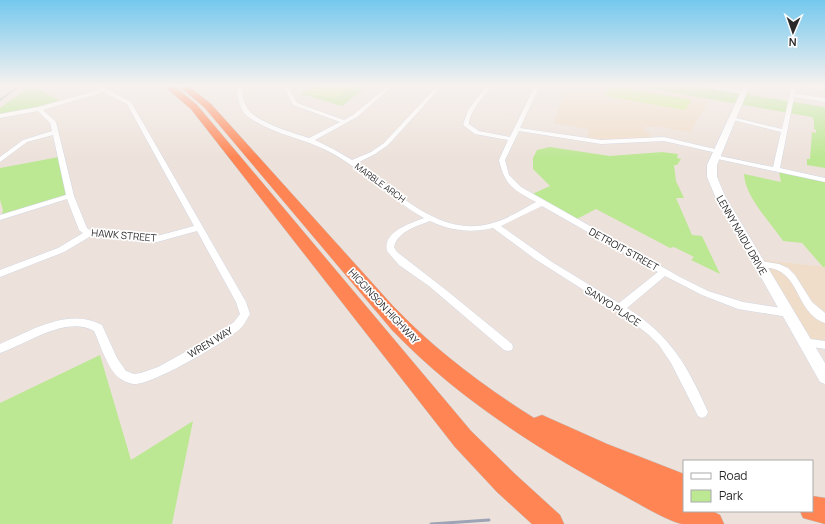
<svg xmlns="http://www.w3.org/2000/svg" width="825" height="524" viewBox="0 0 825 524" font-family="Manrope,sans-serif">
<rect width="100%" height="100%" fill="#ede2db"/>
<path fill="#f0ddc9" d="M567,85H629L710,99L690,132L660,127H642L654,139L587,140L589,129L554,123Z
M756,259L825,267V345L804,342Z"/>
<path fill="#bce793" d="M31,85L60,101L40,108L0,114V108Z
M285,85H318L306,93L336,98L355,85H369L342,106L300,94L310,87L287,89Z
M629,85H697L750,93V95L825,107V168L807,165V159H810L812,132L816,133V130L814,129V121L812,117Z
M550,147L610,156L662,152L678,154L677,158L681,159L677,165H674L676,181L684,198H676L692,235L702,236L720,274L691,260L694,257L674,247L670,248L596,209L573,221L528,196L550,186L533,169V158L537,150Z
M59,157L68,196L1,217L3,210L0,200V168Z
M779,172L825,180V267H823L802,243L783,241C771,223 745,197 744,174L781,182Z
M100,355L131,460L193,421L172,524H0V403Z"/>
<path fill="#d4ef8e" d="M318,85H355L336,98L305,93Z
M611,85L692,100L685,110L605,96Z"/>
<g fill="none" stroke-linecap="round" stroke-linejoin="round">
<g stroke="#d0d6e4" stroke-width="1">
<path id="street" d="M91,85C104,85 118,96 131,102L246,302L250,314C247,319 244,325 240,329C225,342 153,385 134,384C130,384 121,380 118,377C107,367 100,344 94,331C66,315 27,344 0,353V344C31,331 68,307 102,325L117,358L126,371L134,374L141,373L158,367L221,332L234,322L240,314L236,302L197,231L157,242L91,236L64,252L0,277V270L58,248L83,233L79,230L67,199L0,220V215L66,195L53,135L27,142L0,162V157L23,140L52,131L50,123L38,111L0,118V114L38,107L99,90ZM103,92L127,104L194,226L157,236L91,231L87,228L74,196L56,122L43,110Z
M237,85H242C242,93 243,102 248,109C256,122 294,133 309,138L340,122L293,105L283,85H287L297,103L344,120L353,115L389,85H394L357,117L315,140L333,149L352,160L371,152L384,143L438,85H443L388,145L375,154L357,163C395,190 438,237 489,224C506,220 521,210 536,202C514,190 505,186 499,160L508,140L475,134L463,125L468,110L487,85H493C484,96 470,110 469,124L479,131L510,137L535,85H540L520,128L601,140L664,137L719,150L720,151L717,153L664,141L601,144L519,131L505,160L509,175L521,187L680,277L708,291L743,302L788,309L792,310L793,313L792,316L788,317L738,309L702,295L665,276L627,308C670,335 688,366 708,412L706,416L702,418L698,416L671,363L659,345L649,335L626,317L535,259L493,228C471,233 451,231 430,221C417,226 398,231 394,247L397,252L446,290L512,344L513,347L512,350L508,351L504,350L429,286L399,265L387,251C382,232 411,223 424,218C390,199 363,169 328,151C303,138 271,134 247,116C239,109 237,95 237,85ZM542,206L658,272L619,303L552,262L501,226Z
M694,85H707L747,92L744,94Z
M792,85H797L795,94L825,98V102L794,97L780,168L825,178V182L713,158V156L715,155L773,167L781,132L729,119L732,117L782,129Z
M800,85L825,86V90L803,87Z
M760,261L779,264L788,268L795,275L812,302L825,313V323C800,315 800,284 781,272C774,267 764,268 757,266L755,264Z
M804,338L825,341V349L800,345L799,342L800,339Z"/>
</g>
<g stroke="#d0d6e4" stroke-width="1">
<path id="secondary" d="M744,85H750L717,165V177L725,196L825,363V384L820,382L715,196L707,177V165Z"/>
</g>
<g stroke="#c3c3c3" stroke-width="1">
<path id="highway" d="M163,85H173L197,105L471,431L515,474L560,515L564,524H532L497,492L455,447L191,109Z
M178,85H187L211,104L393,306C435,350 483,386 534,418L542,415L607,444L684,474V511H712L720,515L724,524C711,524 694,524 682,524C667,521 636,502 621,494C539,450 457,398 392,330L205,108Z
M812,496L825,498V524L803,518L800,511H812Z"/>
</g>
<use href="#street" fill="#fff" fill-rule="evenodd"/>
<use href="#secondary" fill="#fff" fill-rule="evenodd"/>
<use href="#highway" fill="#ff8554" fill-rule="evenodd"/>
<path stroke="#9da4b5" stroke-width="1.5" d="M0,100L21,85"/>
<path stroke="#9da4b5" stroke-width="3" d="M431,524L489,520"/>
</g>
<linearGradient id="sky" x2="0" y2="1"><stop stop-color="#74c8ee"/><stop offset="0.54" stop-color="#f7f2ef"/><stop offset="1" stop-color="#f7f2ef" stop-opacity="0"/></linearGradient>
<rect width="825" height="158" fill="url(#sky)"/>
<g text-anchor="middle" stroke-width="3.5" stroke-linejoin="round" paint-order="stroke">
<g font-size="9" fill="#2a2a2a" stroke="#fff">
<text transform="translate(380 183) rotate(36)" y="3">MARBLE ARCH</text>
</g>
<g font-size="10" fill="#2a2a2a" stroke="#fff">
<text transform="translate(124 235) rotate(5)" y="4">HAWK STREET</text>
<text transform="translate(742 235) rotate(60)" y="4">LENNY NAIDU DRIVE</text>
<text transform="translate(624 249) rotate(29)" y="4">DETROIT STREET</text>
<text transform="translate(384 306) rotate(47)" y="4">HIGGINSON HIGHWAY</text>
<text transform="translate(613 306) rotate(33)" y="4">SANYO PLACE</text>
<text transform="translate(210 342) rotate(-31)" y="4">WREN WAY</text>
</g>
</g>
<rect x="683" y="460" width="130" height="52" fill="#ffffff" stroke="#aaaaaa"/>
<rect x="691" y="473" width="20" height="6" fill="#ffffff" stroke="#aaaaaa"/>
<text x="719" y="480" font-size="12" fill="#2a2a2a">Road</text>
<rect x="691" y="490" width="20" height="12" fill="#bce793" stroke="#aaaaaa"/>
<text x="719" y="500" font-size="12" fill="#2a2a2a">Park</text>
<g transform="translate(793 32) rotate(182)" stroke="#ffffff" stroke-width="3" paint-order="stroke">
<path d="M0-3L7 15L0 10L-7 15Z" fill="#2a2a2a"/>
<text y="-6" font-size="11" font-weight="bold" text-anchor="middle" fill="#2a2a2a">N</text>
</g>
</svg>
